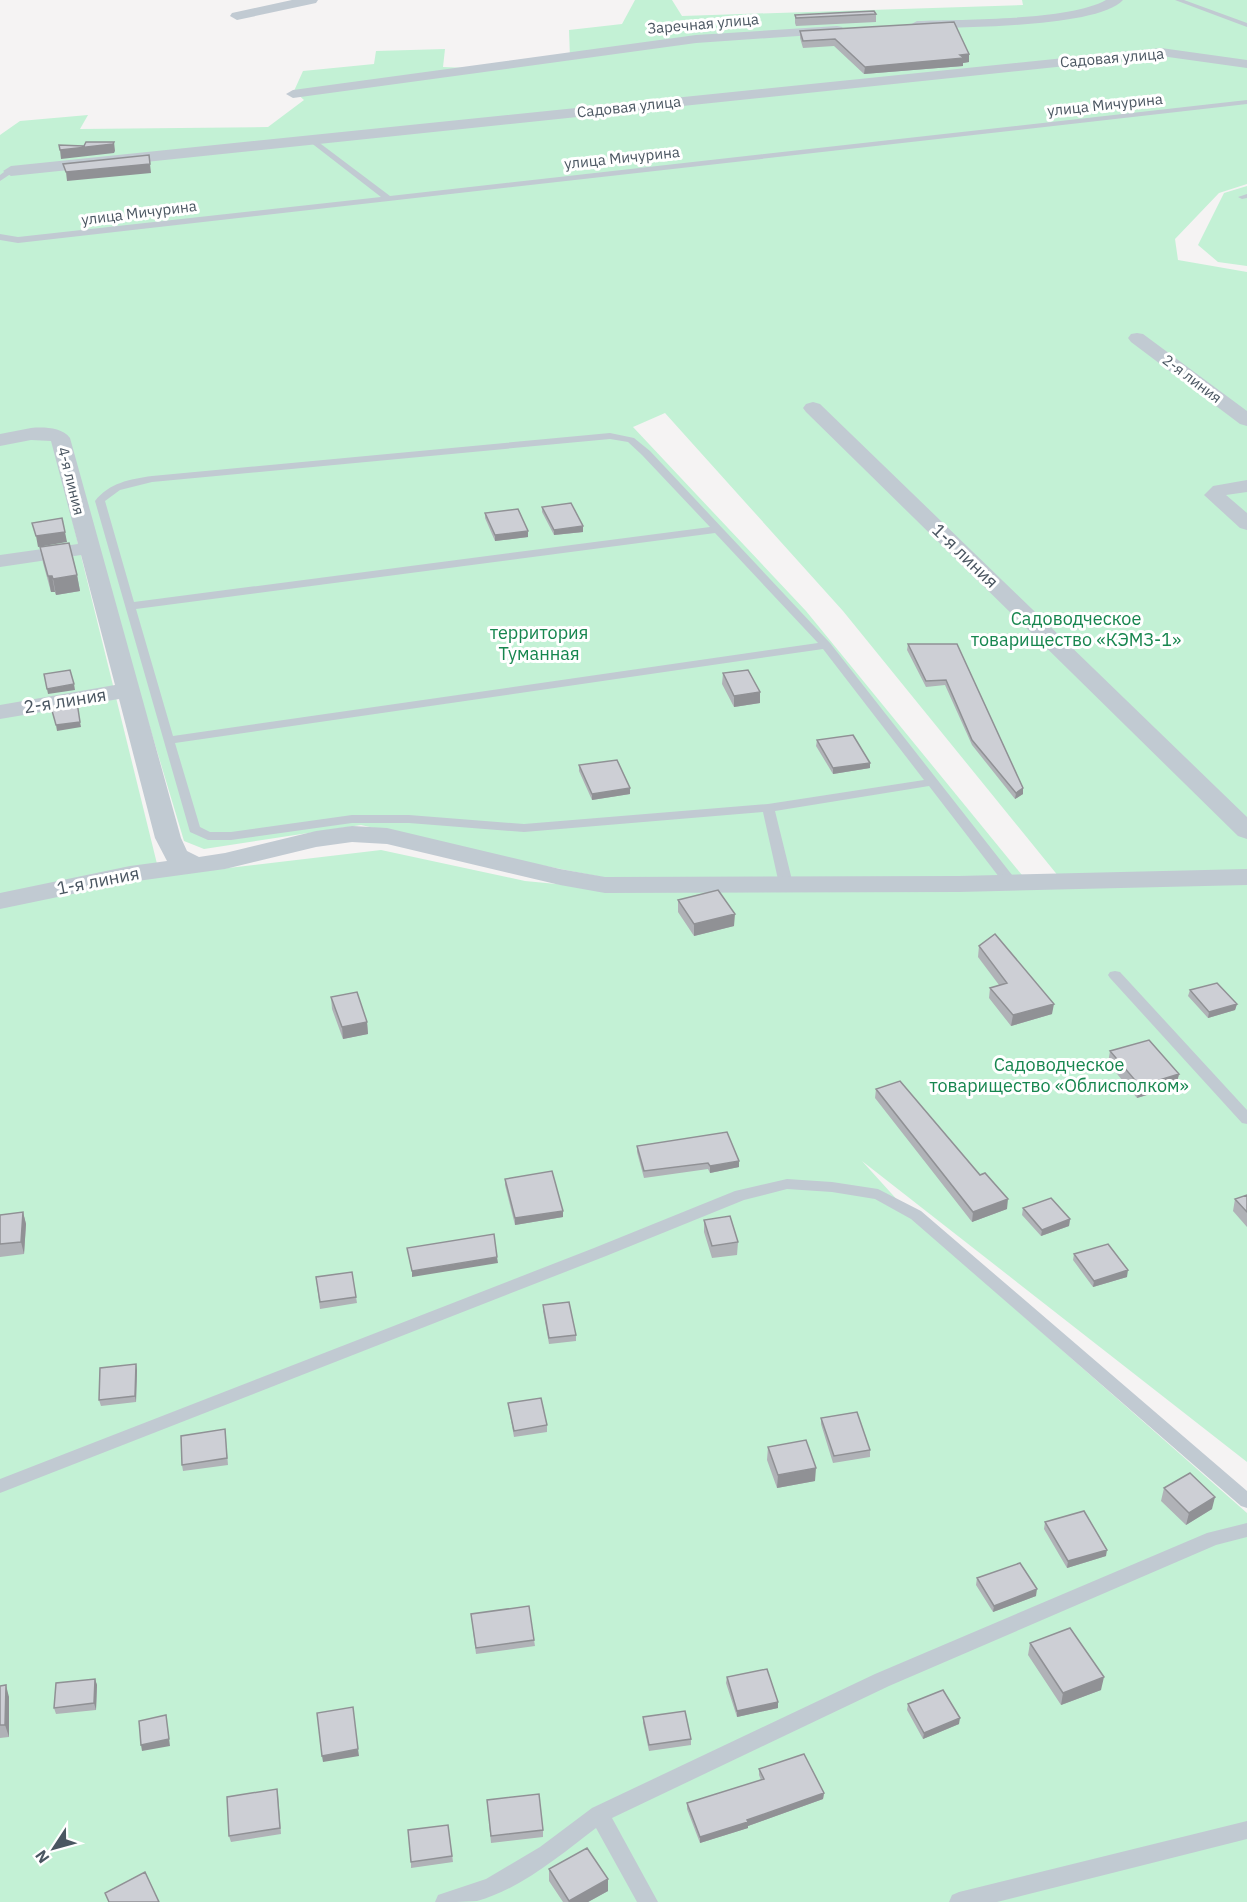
<svg xmlns="http://www.w3.org/2000/svg" width="1247" height="1902" viewBox="0 0 1247 1902" font-family="'IBM Plex Sans',sans-serif">
<rect width="100%" height="100%" fill="#f5f3f3"/>
<path fill="#c3f1d5" d="M635,0H672L682,16L1023,5L1022,0H1247V184L1219,193L1175,239L1178,260L1247,272V873L1059,877L843,611L665,413L633,427L806,611L1026,880L622,881L530,863L361,825L204,849L184,841L118,621L53,442L160,876L381,850L525,881L629,891L1247,883V1462L862,1161L920,1225L1247,1513V1902H0V135L20,121L88,115L80,129L268,127L304,100L294,91L303,71L374,64L376,51L445,49L443,67L495,69L570,58L569,30L622,24Z
M1247,186V266L1218,262L1198,245L1224,193Z"/>
<g fill="none" stroke-linecap="round" stroke-linejoin="round">
<path fill="#c1cad2" fill-rule="evenodd" d="M1175,0H1184L1247,23V27Z
M1247,100V104L18,243L0,240V234L18,237L381,197L310,142L309,140L313,138L390,196Z
M8,169L15,171L0,181V175Z
M1247,194V198L1242,199L1238,197Z
M610,433L634,438L650,451L830,643L1016,880L1018,883L1016,886H1006L929,786L775,811L793,884L786,888L779,884L763,812L524,832L409,823H352L231,840H208L190,832L95,501C109,483 130,479 152,476ZM610,439L628,442L642,455L710,527L134,602L105,501L120,490L152,482ZM715,533L818,643L173,736L136,609ZM823,649L924,780L768,804L524,824L409,815H352L231,832H210L200,827L175,743Z
M1115,971L1120,972L1247,1110V1124L1242,1123L1110,978L1108,975L1110,972Z
M787,1179L832,1182L878,1189L921,1211L1247,1491V1508L1241,1506L911,1219L875,1199L832,1192L787,1189L744,1200L606,1256L0,1493V1479L594,1248L735,1191Z
M1247,1523V1537L1216,1545L889,1686L612,1818L658,1902H637L596,1828C562,1854 519,1890 477,1901C464,1902 448,1902 435,1902L438,1895L486,1879L540,1847L592,1808L875,1674L1207,1533Z
M1247,1821V1839L997,1902H949L952,1895L959,1892Z"/>
<path fill="#c1cad2" fill-rule="evenodd" d="M292,0H318L316,3L237,20L230,16L232,13Z
M1106,0H1123C1098,28 957,27 917,29L910,25L917,21C963,19 1068,21 1106,0Z
M837,26L842,27L844,30L842,33L696,43L293,98L286,94L293,90L696,35Z
M1161,48L1247,60V68L1161,56L11,176L3,171L11,166Z
M1137,333L1143,334L1247,411V426L1240,424L1131,342L1128,338L1131,334Z
M813,402L820,404L1247,817V839L1238,836L806,412L803,408L806,404Z
M31,428C43,427 62,427 70,438L181,838L187,851L199,857L225,853L316,831L352,826L387,828L560,869L605,877L959,876L1247,869V885L959,892L605,893L560,885L387,844L352,842L316,847L225,869L130,882L0,909V893L130,866L167,861L155,838L119,699L0,719V705L115,685L81,555L0,567V555L78,544L51,441L31,440L0,446V434Z
M1247,480V492L1226,495L1247,513V530L1240,528L1204,495L1213,486Z"/>
</g>
<path fill="#b0b2b7" d="M876,14V22L796,26L795,23V15Z
M800,31L969,62L963,63V66L864,74L834,46L803,48L800,38Z
M542,507L583,532L554,535L542,512Z
M485,513L528,537L495,541L485,518Z
M40,547L77,575L80,591L56,595L55,592H51L43,563Z
M908,644H957L1023,788V794L1015,799L972,745L945,685L926,687L907,650Z
M723,673L760,692V703L734,707L722,684Z
M817,740L870,763V768L833,774L816,746Z
M579,765L630,788V794L592,800L579,771Z
M678,900L734,926L694,936L678,912Z
M979,946L1052,1014L1011,1026L989,998L990,988L999,985L978,957Z
M1190,990L1237,1004L1235,1010L1208,1018L1188,996Z
M331,997L367,1022L368,1034L343,1039L332,1009Z
M1110,1051L1179,1074L1176,1086L1137,1098L1108,1063Z
M876,1089L1007,1209L972,1222L875,1098Z
M637,1146L739,1167L710,1173L708,1169L644,1178L637,1152Z
M505,1179L563,1211V1217L515,1225L505,1185Z
M1247,1195V1227L1233,1211L1235,1199Z
M1023,1208L1070,1219L1069,1226L1041,1236L1022,1215Z
M23,1212L26,1224L24,1254L0,1257V1215Z
M704,1220L738,1242L737,1255L712,1258L704,1232Z
M1074,1254L1127,1277L1093,1287L1073,1260Z
M352,1272L357,1303L320,1309L316,1277Z
M543,1305L576,1335V1341L549,1344L543,1311Z
M136,1364L137,1370L136,1402L101,1406L99,1400Z
M508,1403L547,1425V1432L514,1437L509,1409Z
M821,1418L870,1450V1457L833,1463L821,1424Z
M225,1429L228,1465L183,1471L182,1465Z
M768,1447L815,1481L777,1488L767,1460Z
M1164,1488L1212,1509L1186,1525L1161,1501Z
M1045,1522L1106,1556L1067,1568L1044,1529Z
M977,1578L1036,1596L993,1612L976,1585Z
M471,1614L534,1640L535,1646L476,1654Z
M1030,1643L1101,1690L1061,1705L1028,1655Z
M727,1677L778,1702V1708L737,1717L726,1683Z
M95,1679L97,1685L96,1710L56,1714L54,1708Z
M0,1686L9,1697V1737L0,1738Z
M908,1704L959,1724L923,1739L907,1710Z
M643,1717L691,1739V1745L649,1751L643,1723Z
M759,1769L824,1793L823,1799L748,1826V1828L700,1843L687,1809V1803L761,1780L759,1775Z
M278,1795L281,1834L231,1842L229,1836Z
M487,1800L543,1830V1837L491,1843Z
M448,1825L453,1862L411,1868V1862Z
M549,1869L608,1891L588,1902H563L549,1881Z"/>
<path fill="#909195" d="M969,54V62L963,63V66L864,74L865,67Z
M114,142L115,151L114,153L61,159L60,150Z
M149,155L151,173L67,181L66,172Z
M583,526V532L554,535V530Z
M528,531V537L495,541V535Z
M65,532L67,542L38,547L36,536Z
M77,575L80,591L56,595L53,579Z
M48,576H52L55,592H51Z
M74,684L75,690L48,694L47,689Z
M760,692V703L734,707V696Z
M80,722L81,727L57,731L56,725Z
M870,763V768L833,774V768Z
M630,788V794L592,800V794Z
M1023,788V794L1015,799L1016,793Z
M735,914L734,926L694,936V924Z
M1054,1004L1052,1014L1011,1026L1013,1015Z
M1237,1004L1235,1010L1208,1018L1209,1012Z
M367,1022L368,1034L343,1039L342,1027Z
M1179,1074L1176,1086L1137,1098L1140,1086Z
M739,1161V1167L710,1173V1166Z
M1008,1199L1007,1209L972,1222L973,1212Z
M563,1211V1217L515,1225V1218Z
M23,1212L26,1224L24,1254L21,1242Z
M1070,1219L1069,1226L1041,1236L1042,1230Z
M497,1257L498,1263L412,1277V1271Z
M1128,1270L1127,1277L1093,1287L1094,1281Z
M136,1364L137,1370L136,1402L135,1396Z
M816,1468L815,1481L777,1488L778,1475Z
M1215,1497L1212,1509L1186,1525L1189,1513Z
M1107,1550L1106,1556L1067,1568L1068,1561Z
M1037,1589L1036,1596L993,1612L994,1606Z
M1104,1677L1101,1690L1061,1705L1063,1693Z
M95,1679L97,1685L96,1710L94,1703Z
M6,1685L9,1697V1737L5,1725Z
M778,1702V1708L737,1717V1711Z
M166,1715L170,1746L142,1751L141,1745Z
M960,1718L959,1724L923,1739L924,1733Z
M358,1749L359,1756L323,1762L322,1756Z
M824,1793L823,1799L748,1826V1828L700,1843V1837Z
M608,1879V1891L588,1902H569V1901Z"/>
<path fill="#cdcfd5" stroke="#909195" stroke-width="1.5" d="M874,11L876,14L796,18L795,15Z
M954,22L969,54L960,55L964,58L865,67L835,39L803,41L800,31Z
M86,142H114L113,144L60,150L59,145L84,146Z
M149,155L150,164L66,172L63,164Z
M571,503L583,526L554,530L542,507Z
M518,509L528,531L495,535L485,513Z
M62,518L65,532L36,536L32,523Z
M69,543L77,575L53,579L52,576H48L40,547Z
M908,644H957L1023,788L1016,793L972,740L946,680L926,681Z
M70,670L74,684L47,689L44,674Z
M748,670L760,692L734,696L723,673Z
M77,702L80,722L56,725L51,707Z
M853,735L870,763L833,768L817,740Z
M617,760L630,788L592,794L579,765Z
M718,890L735,914L694,924L678,900Z
M995,934L1054,1004L1013,1015L990,988L1007,983L979,946Z
M1217,983L1237,1004L1209,1012L1190,990Z
M357,992L367,1022L342,1027L331,997Z
M1149,1040L1179,1074L1140,1086L1110,1051Z
M900,1081L980,1175L985,1173L1008,1199L973,1212L876,1089Z
M727,1132L739,1161L710,1166L708,1163L644,1171L637,1146Z
M552,1171L563,1211L515,1218L505,1179Z
M1247,1195V1212L1235,1199Z
M1051,1198L1070,1219L1042,1230L1023,1208Z
M23,1212L21,1242L0,1244V1215Z
M730,1216L738,1242L712,1246L704,1220Z
M494,1234L497,1257L412,1271L407,1248Z
M1108,1244L1128,1270L1094,1281L1074,1254Z
M352,1272L356,1297L320,1302L316,1277Z
M569,1302L576,1335L549,1338L543,1305Z
M136,1364L135,1396L99,1400L100,1368Z
M541,1398L547,1425L514,1431L508,1403Z
M857,1412L870,1450L834,1456L821,1418Z
M225,1429L227,1458L182,1465L181,1436Z
M806,1440L816,1468L778,1475L768,1447Z
M1190,1473L1215,1497L1189,1513L1164,1488Z
M1084,1511L1107,1550L1068,1561L1045,1522Z
M1020,1563L1037,1589L994,1606L977,1578Z
M529,1606L534,1640L476,1648L471,1614Z
M1070,1628L1104,1677L1063,1693L1030,1643Z
M767,1669L778,1702L737,1711L727,1677Z
M95,1679L94,1703L54,1708L56,1683Z
M6,1685L5,1725H0V1686Z
M943,1690L960,1718L924,1733L908,1704Z
M353,1707L358,1749L322,1756L317,1713Z
M685,1711L691,1739L649,1745L643,1717Z
M166,1715L169,1739L141,1745L139,1721Z
M804,1754L824,1793L747,1820L748,1822L700,1837L687,1803L764,1779L759,1769Z
M277,1789L280,1828L229,1836L227,1797Z
M539,1794L543,1830L491,1836L487,1800Z
M448,1825L452,1856L411,1862L408,1830Z
M587,1848L608,1879L569,1901L549,1869Z
M145,1872L159,1902H109L105,1893Z"/>
<g text-anchor="middle" stroke-width="6" stroke-linejoin="round" paint-order="stroke">
<g font-size="15" fill="#4a5661" stroke="#fff">
<text transform="translate(703 24) rotate(-5)" y="5">Заречная улица</text>
<text transform="translate(1112 58) rotate(-5)" y="5">Садовая улица</text>
<text transform="translate(1105 105) rotate(-6)" y="5">улица Мичурина</text>
<text transform="translate(629 107) rotate(-6)" y="5">Садовая улица</text>
<text transform="translate(622 158) rotate(-6)" y="5">улица Мичурина</text>
<text transform="translate(139 213) rotate(-7)" y="5">улица Мичурина</text>
<text transform="translate(1192 379) rotate(37)" y="5">2-я линия</text>
<text transform="translate(71 481) rotate(76)" y="5">4-я линия</text>
</g>
<g font-size="18" fill="#4a5661" stroke="#fff">
<text transform="translate(965 556) rotate(44)" y="6">1-я линия</text>
<text transform="translate(65 701) rotate(-9)" y="6">2-я линия</text>
<text transform="translate(98 881) rotate(-11)" y="6">1-я линия</text>
</g>
<g font-size="18" fill="#17864f" stroke="#fff">
<text x="1076" y="625">Садоводческое<tspan x="1076" dy="21">товарищество «КЭМЗ-1»</tspan></text>
<text x="539" y="639">территория<tspan x="539" dy="21">Туманная</tspan></text>
<text x="1059" y="1071">Садоводческое<tspan x="1059" dy="21">товарищество «Облисполком»</tspan></text>
</g>
</g>
<g transform="translate(54 1848) rotate(234)" stroke="#ffffff" stroke-width="4.5" paint-order="stroke">
<path d="M0-4.5L10 22L0 15L-10 22Z" fill="#4a5661"/>
<text y="-9" font-size="16" font-weight="bold" text-anchor="middle" fill="#4a5661">N</text>
</g>
</svg>
